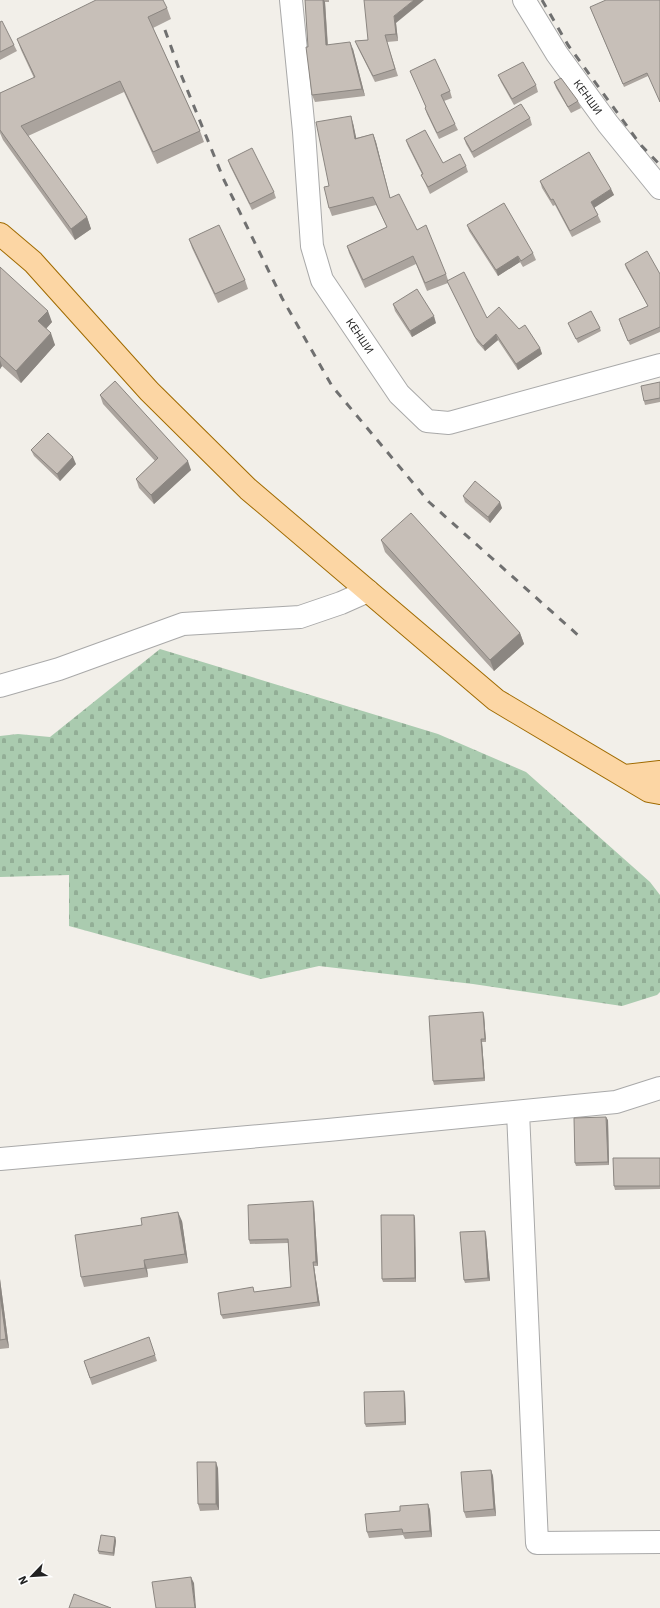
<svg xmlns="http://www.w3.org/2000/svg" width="660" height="1608" viewBox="0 0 660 1608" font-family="'IBM Plex Sans',sans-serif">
<defs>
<pattern id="cemetery-stones" width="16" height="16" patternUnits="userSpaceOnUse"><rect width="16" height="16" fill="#aacbaf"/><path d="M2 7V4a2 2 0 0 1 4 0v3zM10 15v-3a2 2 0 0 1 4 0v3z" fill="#92ae96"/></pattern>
</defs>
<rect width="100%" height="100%" fill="#f2efe9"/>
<path fill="url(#cemetery-stones)" d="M160,649L438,734L526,772L650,882L660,895V992L657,995L622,1006L473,984L319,966L261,979L69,926V875L0,877V736L18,734L50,737Z"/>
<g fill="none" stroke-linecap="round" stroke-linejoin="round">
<g stroke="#a9a9a9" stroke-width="24">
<path id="minor" d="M291,0L304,132L312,246L322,280L399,394L427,421L449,423L660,365
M524,0L557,54L608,124L660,188
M0,686L59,669L183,624L300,617L341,603L368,591
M518,1112L537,1543L660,1542
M0,1159L328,1130L616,1102L660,1088"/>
</g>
<g stroke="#a06b00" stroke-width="24">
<path id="major" d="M0,234L33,262L149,391L248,489L496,700L649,791L660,793
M625,776L660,772"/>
</g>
<use href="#minor" stroke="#fff" stroke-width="22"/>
<use href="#major" stroke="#fcd6a4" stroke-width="22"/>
<path stroke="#707070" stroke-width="3" stroke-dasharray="8 8" stroke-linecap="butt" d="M154,0L182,77L224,180L282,298L332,386L429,502L579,636
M542,0L568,45L640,144L660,165"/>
</g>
<path fill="#aba49e" d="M305,0H329V2H325L328,45L353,49L365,96L315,102L312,95Z
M660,0L648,76L624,87L590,7Z
M167,8L171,19L153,28L200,131L204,142L157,164L124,92L28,136L87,217L91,229L75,240L3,140L0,133V93L34,78L21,50L17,39Z
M0,22L14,45L17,51L0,60Z
M396,23L398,41L387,42L398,76L375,82L358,48L355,41L368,40Z
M410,71L450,91L452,98L444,101L455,124L458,130L439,139L427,114L425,108L426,107Z
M498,75L536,85L538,92L514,105L501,82Z
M554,82L578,101L581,108L571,113L556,88Z
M530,118L532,125L474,158L466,144L464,138Z
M353,123L356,138L373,134L376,142L390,198L417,230L446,274L448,280L487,318L519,329L540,348L542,354L518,370L498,340L485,351L477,342L448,283L427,291L416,264L365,288L349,253L347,246L387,227L376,205L332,216L329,208V186Z
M406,140L443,163L466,166L468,172L430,194L424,181L421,175L422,174L408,146Z
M228,160L274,192L276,198L252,210L230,166Z
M540,181L611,189L614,195L594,207L601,222L572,237L555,205L553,206L542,188Z
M467,225L533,253L536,260L523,267L520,262L498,276L469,231Z
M189,239L245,280L248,289L218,303L192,248Z
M625,264L660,274V332L630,345L620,323L648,306L626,268Z
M0,267L52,322L46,329L55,345L21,383L2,366L0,369Z
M393,304L436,323L412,337L395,311Z
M568,323L600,328L601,331L578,343Z
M660,382V402L645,405L644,401Z
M100,395L191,470L154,504L139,488L136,479L155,461L103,404Z
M31,450L76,464L60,481L34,456Z
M463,496L502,508L490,523L465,502Z
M381,540L520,633L524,644L494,671L385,552Z
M484,1015L486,1042H482L485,1081L434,1085L433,1081Z
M608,1120L609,1165L576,1166L575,1163Z
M660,1158V1189L615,1190L614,1186Z
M314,1205L318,1266H314L320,1306L223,1319L221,1315L255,1292L291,1287L288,1243L250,1244L249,1240Z
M415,1218L416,1282H383L382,1279Z
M182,1221L188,1263L147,1269L148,1277L84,1287L81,1277Z
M486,1234L490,1281L465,1283L464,1280Z
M0,1279L9,1348L0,1349Z
M155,1355L157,1361L92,1385L84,1361Z
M405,1394L406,1425L366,1427L365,1424Z
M218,1468L219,1510L200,1511L198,1504Z
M491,1470L493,1476L496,1516L466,1518L464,1512Z
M428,1504L430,1510L432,1537L405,1539L403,1535L369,1538L367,1532L400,1511Z
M115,1537L116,1541L114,1556L99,1554L98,1551Z"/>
<path fill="#8b8681" d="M323,0H324L325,2L328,52L326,45Z
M414,0H424L396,23L398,41L396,34L394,16Z
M350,42L353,49L365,96L362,89Z
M351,116L353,123L358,146L355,139Z
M373,134L376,142L392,206L390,198Z
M611,189L614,195L594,208L591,202Z
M87,217L91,229L75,240L71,229Z
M518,256L520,262L498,276L496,270Z
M48,311L52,322L42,333L38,321Z
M434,316L436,323L412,337L410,331Z
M51,333L55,345L21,383L16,371Z
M496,334L498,340L485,351L483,346Z
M540,348L542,354L518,370L516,364Z
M0,360L2,366L0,369Z
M73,457L76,464L60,481L57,474Z
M188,461L191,470L154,504L151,495Z
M500,502L502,508L490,523L488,517Z
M520,633L524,644L494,671L490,660Z
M483,1012L484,1015L486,1042L485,1039Z
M481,1039L482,1042L485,1081L484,1078Z
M606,1117L608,1120L609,1165L608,1162Z
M313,1201L314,1205L318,1266L316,1262Z
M178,1212L182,1221L188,1263L185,1254Z
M414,1215L415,1218L416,1282L415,1278Z
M485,1231L486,1234L490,1281L488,1278Z
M144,1260L147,1269L148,1277L145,1268Z
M313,1262L314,1266L320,1306L318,1302Z
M0,1279L9,1348L6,1339L0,1294Z
M404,1391L405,1394L406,1425L405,1422Z
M216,1462L218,1468L219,1510L216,1504Z
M491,1470L493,1476L496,1516L494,1509Z
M428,1504L430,1510L432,1537L430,1531Z
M115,1537L116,1541L114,1556L113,1553Z
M191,1577L194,1583L196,1608H195Z"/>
<path fill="#c7bfb8" stroke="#8b8681" d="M96,0H163L167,8L148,17L200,131L153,152L120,81L21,126L87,217L71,229L0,130V93L35,77L17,39Z
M305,0H323L326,45L350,42L362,89L312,95L306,47H308Z
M364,0H414L394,16L396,34L385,35L395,69L373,76L355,41L368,40Z
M606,0H660V102L647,73L623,84L590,7Z
M2,21L14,45L0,52V22Z
M435,59L450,91L441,95L455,124L437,133L425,108L426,107L410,71Z
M523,62L536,85L512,99L498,75Z
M561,78L578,101L568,107L554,82Z
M521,104L530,118L472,152L464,138Z
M351,116L355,139L373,134L390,198L399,194L417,230L426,225L446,274L425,283L413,256L363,280L347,246L387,227L373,197L329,208L324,187L329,186L316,122Z
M425,130L443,163L460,154L466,166L428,187L421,175L423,174L406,140Z
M252,148L274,192L250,204L228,160Z
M589,152L611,189L591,202L598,215L570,231L553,199L551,200L540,181Z
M504,203L533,253L521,261L518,256L496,270L467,225Z
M219,225L245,280L215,294L189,239Z
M647,251L660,274V327L628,341L619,319L648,306L625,264Z
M0,267L48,311L38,321L51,333L16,371L0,356Z
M464,272L487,318L499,307L519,329L525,325L540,348L516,364L496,334L483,346L475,337L447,281Z
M417,289L434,316L410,331L393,304Z
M591,311L600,328L576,339L568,323Z
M115,381L188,461L151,495L136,479L158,458L100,395Z
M660,382V398L644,401L641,386Z
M48,433L73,457L57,474L31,450Z
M475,481L500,502L488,517L463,496Z
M411,513L520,633L490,660L381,540Z
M483,1012L485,1039H481L484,1078L433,1081L429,1016Z
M606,1117L608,1162L575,1163L574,1118Z
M613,1158H660V1186H614Z
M313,1201L316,1262H313L318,1302L221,1315L218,1293L253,1287L254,1292L291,1287L288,1239L249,1240L248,1205Z
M178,1212L185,1254L144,1260L145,1268L81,1277L75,1235L142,1225L141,1218Z
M381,1215H414L415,1278L382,1279Z
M485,1231L488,1278L464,1280L460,1232Z
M0,1294L6,1339L0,1340Z
M149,1337L155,1355L90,1378L84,1361Z
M404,1391L405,1422L365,1424L364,1392Z
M197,1462H216V1504H198Z
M491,1470L494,1509L464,1512L461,1472Z
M428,1504L430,1531L403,1533L402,1529L367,1532L365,1514L400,1511V1506Z
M101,1535L115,1537L113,1553L98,1551Z
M191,1577L195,1608H156L152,1582Z
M74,1594L111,1608H69Z"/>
<g text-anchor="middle" stroke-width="3.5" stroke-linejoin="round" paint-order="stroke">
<g font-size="11" fill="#222" stroke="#fff">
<text transform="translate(588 97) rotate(54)" y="4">КЕНШИ</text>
<text transform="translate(360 336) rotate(56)" y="4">КЕНШИ</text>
</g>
</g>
<g transform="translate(32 1576) rotate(245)" stroke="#ffffff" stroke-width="3" paint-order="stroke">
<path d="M0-3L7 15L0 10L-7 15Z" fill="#222222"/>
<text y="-6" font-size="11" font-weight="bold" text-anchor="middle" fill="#222222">N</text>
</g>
</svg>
